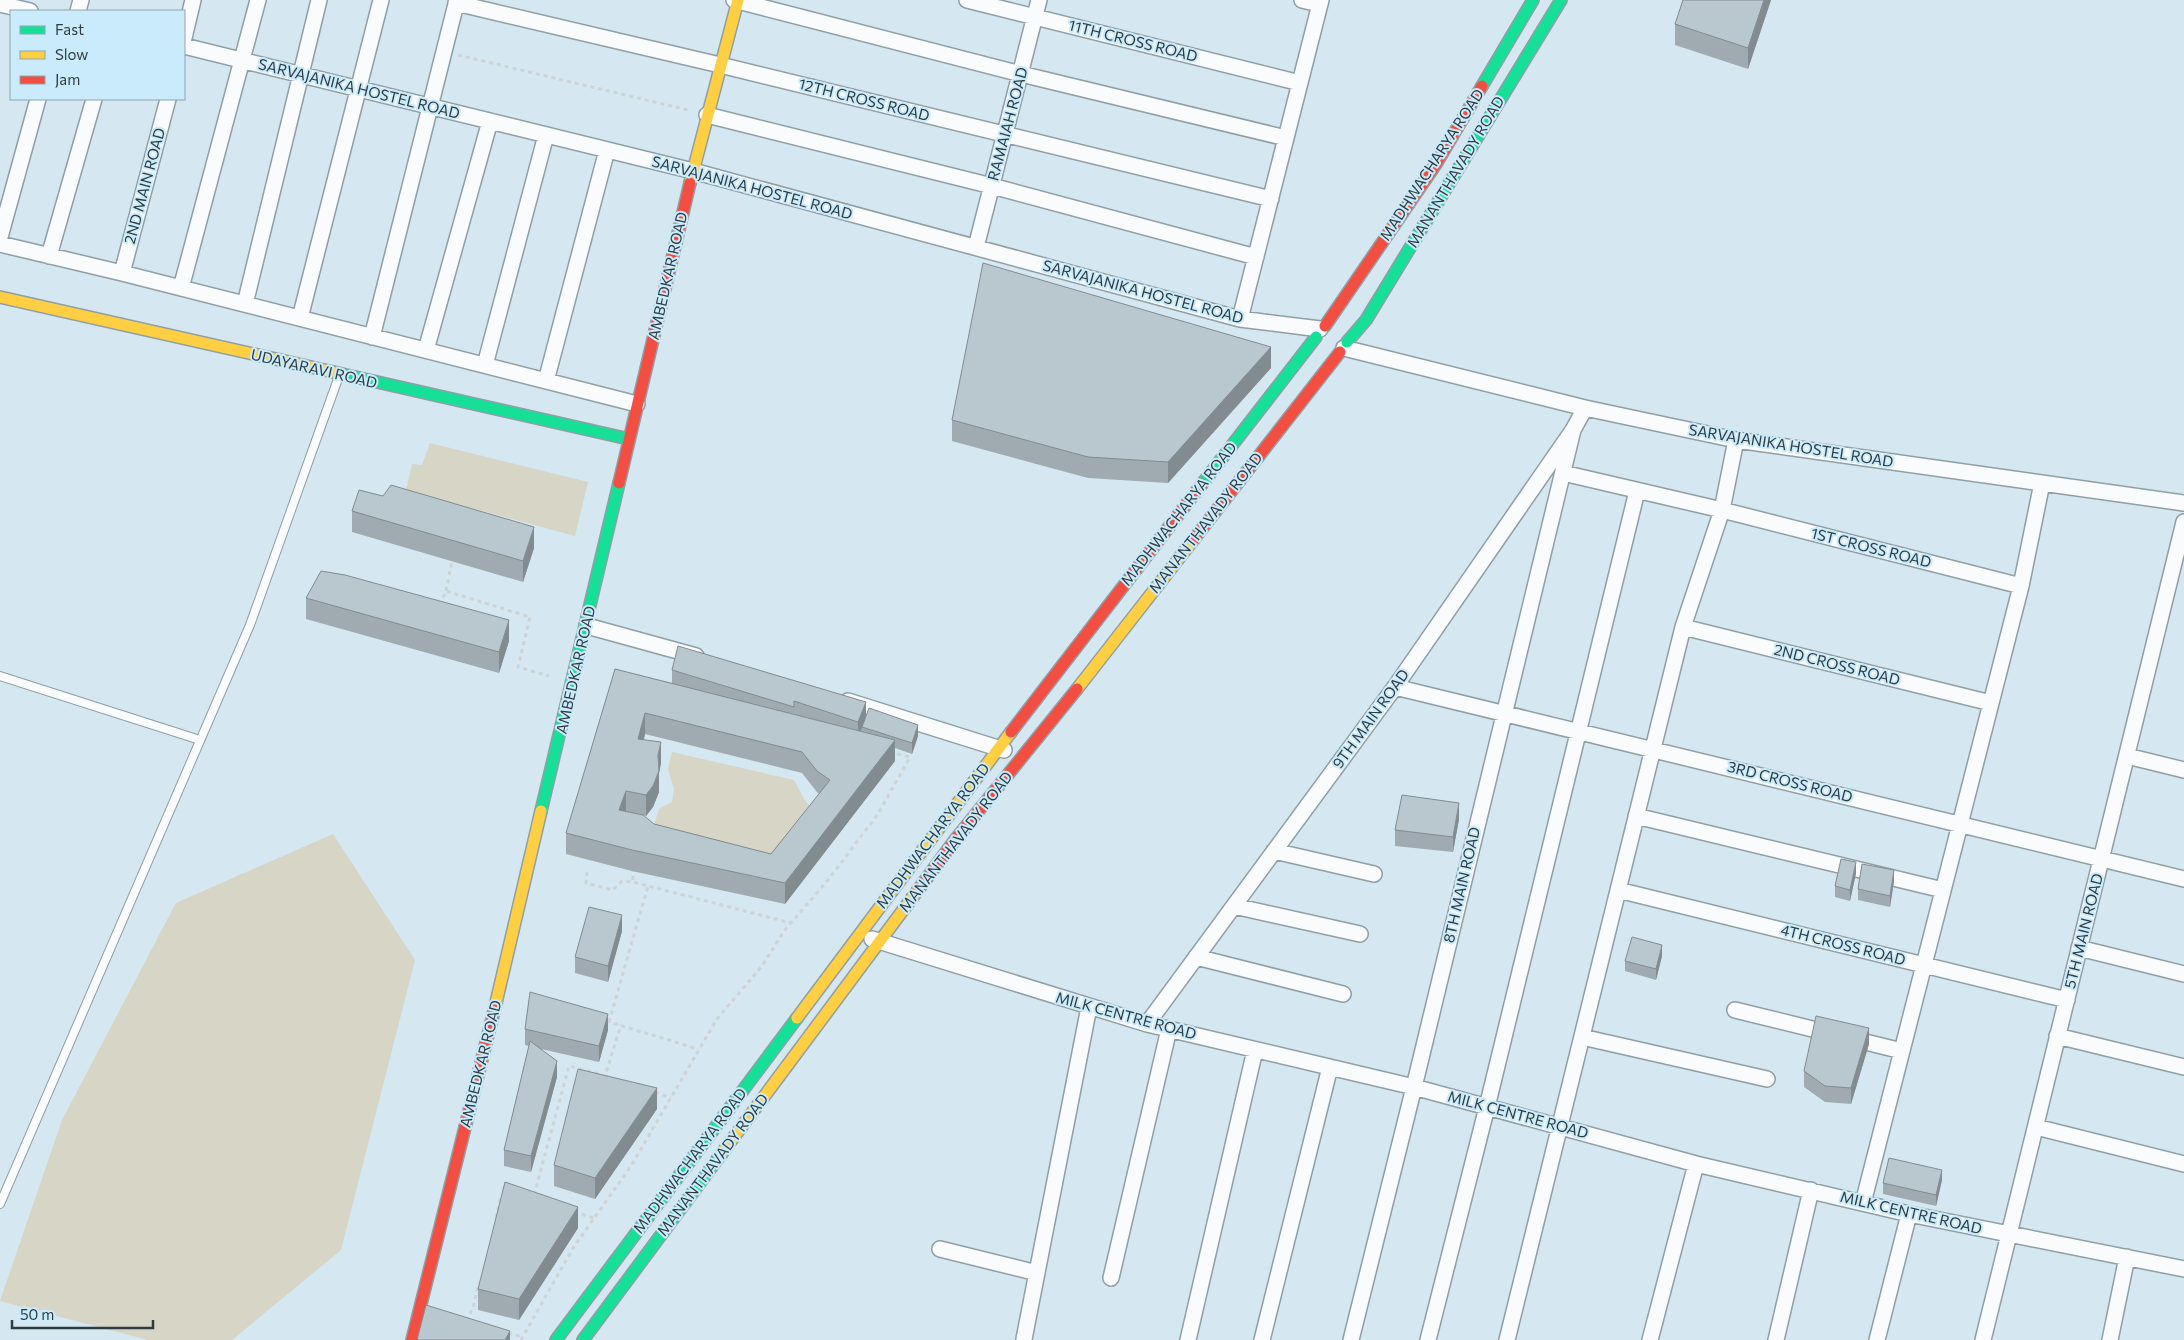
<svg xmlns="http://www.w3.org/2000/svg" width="2184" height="1340" viewBox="0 0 2184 1340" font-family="Commissioner,sans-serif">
<rect width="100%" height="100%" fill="#d5e7f0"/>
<path fill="#d6d5c6" d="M430,443L588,482L575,536L406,490L412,464L422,465Z
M672,752L794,780L804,799L814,811L768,864L652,831L659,809L672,802L674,789L668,769Z
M333,834L415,960L341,1250L232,1340H148L0,1301L62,1120L176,903Z"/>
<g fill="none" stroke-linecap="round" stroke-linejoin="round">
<g stroke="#909ea5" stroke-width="10">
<path id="lane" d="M0,676L200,740
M0,1204L250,625L339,376"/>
</g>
<g stroke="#909ea5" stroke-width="18">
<path id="street" d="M734,0L1021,74L1286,138
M967,0L1300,83
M1302,0L1319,4
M456,3L720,65L1271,199
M0,4L30,11
M78,11L81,0
M184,38L193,0
M184,46L693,171L1240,319L1320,329
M707,115L992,186L1256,257
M0,237L38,99
M0,244L122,273L637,404
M976,247L1039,0
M49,256L94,99
M122,273L168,99
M181,288L258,0
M245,304L319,0
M300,318L381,0
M1240,319L1321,0
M372,337L457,0
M1344,348L1585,408L1736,440L2184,503
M426,350L490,121
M485,365L546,135
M546,381L607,150
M1563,473L1722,510L2021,586
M587,626L696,656
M1683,627L1991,703
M1395,687L2184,879
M848,701L1004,750
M2127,756L2184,770
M1636,816L1943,890
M1274,851L1374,874
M1618,890L2067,1000
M1234,906L1360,934
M872,939L1147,1024L1414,1087L1696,1164L1909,1214L2184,1269
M2079,948L2184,974
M1196,957L1343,994
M1735,1010L1902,1051
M1147,1024L1395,687L1573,430L1585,408
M2057,1036L2184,1067
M1582,1037L1767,1079
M2036,1127L2184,1164
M1863,1203L2021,586L2042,483
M940,1249L1037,1273
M1111,1278L1169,1029
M1024,1339L1089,1007
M1188,1340L1255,1050
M1262,1340L1330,1067
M1351,1340L1414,1087L1573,430
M1428,1340L1487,1107L1637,491
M1507,1340L1683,627L1722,510L1736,440
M1650,1340L1696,1164
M1776,1340L1811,1190
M1877,1340L1909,1214
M1983,1340L2184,522
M2110,1340L2127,1257"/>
</g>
<g stroke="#909ea5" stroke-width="14">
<path id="fast" d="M1482,86L1533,0
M1347,342L1366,320L1561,0
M333,372L629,439
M1202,484L1316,337
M541,811L619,483
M556,1340L797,1018
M583,1340L722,1153"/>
</g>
<g stroke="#909ea5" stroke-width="14">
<path id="slow" d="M690,183L738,0
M0,297L333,372
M1077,689L1194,539
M495,1007L541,811
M797,1018L1011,732
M722,1153L918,890"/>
</g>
<g stroke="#909ea5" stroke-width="14">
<path id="jam" d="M1325,326L1436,164L1482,86
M619,483L690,183
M1194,539L1340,352
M1011,732L1202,484
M918,890L955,840L1077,689
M412,1340L495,1007"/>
</g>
<path stroke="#ced3d6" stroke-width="3" stroke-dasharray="4 4" stroke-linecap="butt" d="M458,55L688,110
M446,591L452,561
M440,605L446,591L530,617L518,667L549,676
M633,868V882
M587,872L586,883L613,890L622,881L633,882L791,923
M606,1021L698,1049
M609,1022L648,886
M608,1077L605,1076L621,1025
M655,1092L671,1098
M534,1195L569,1066L600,1074
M574,1212L594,1218
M496,1218L501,1196H505
M466,1321L473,1308L478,1287
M508,1333L523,1337
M521,1340L573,1248L631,1166L717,1019L762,966L784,931L828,880L878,814L910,757L891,752"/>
<use href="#lane" stroke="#f9fbfd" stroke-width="8"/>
<use href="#street" stroke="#f9fbfd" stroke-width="15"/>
<use href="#fast" stroke="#16e098" stroke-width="11"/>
<use href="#slow" stroke="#ffcf43" stroke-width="11"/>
<use href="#jam" stroke="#f24e42" stroke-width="11"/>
</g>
<path fill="#9fabb1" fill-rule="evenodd" d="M1683,0H1771L1748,69L1675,45V24Z
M1271,368L1168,483L1088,478L952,441V420Z
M383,496L534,548L523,582L352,532V511Z
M306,598L509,641L499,673L306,619Z
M615,669L672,683V670L866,717L918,736L912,754L895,748V761L785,904L632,871L566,854V833ZM645,734L802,773L817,792L819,794L771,854L654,824L637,814L646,816L653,807L659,792V773L661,763L644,740Z
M1459,819L1453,852L1395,846V830Z
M1856,873L1850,901L1835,897V886Z
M1894,881L1890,907L1858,900V889Z
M622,931L608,982L575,973V957Z
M1662,956L1656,980L1625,971V961Z
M525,1029L608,1030L599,1062L541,1049L557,1077L531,1172L504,1166V1150L529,1046L525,1045Z
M1869,1044L1851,1104L1825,1102L1804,1087V1071Z
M657,1109L595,1199L554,1186V1165Z
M1942,1180L1936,1206L1883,1194V1183Z
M578,1228L519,1320L478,1310V1289Z"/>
<path fill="#828b90" d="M1764,0H1771L1748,69V48Z
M1271,347V368L1168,483V462Z
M534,527V548L523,582V561Z
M509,620V641L499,673V652Z
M866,702V718L858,738V722Z
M645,713V734L638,760V739Z
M918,725V736L912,754V743Z
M895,740V761L785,904V883Z
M661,742V763L659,773V792L653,807L646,816V795Z
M626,791V812L619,810Z
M1459,803V819L1453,852V837Z
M1856,862V873L1850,901V890Z
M1894,870V881L1890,907V896Z
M622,915V931L608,982V966Z
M1662,945V956L1656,980V969Z
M608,1014V1030L599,1062V1046Z
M1869,1028V1044L1851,1104V1088Z
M557,1061V1077L531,1172V1156Z
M657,1088V1109L595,1199V1178Z
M1942,1170V1180L1936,1206V1195Z
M578,1207V1228L519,1320V1299Z
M510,1331V1340H505Z"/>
<path fill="#b9c7ce" stroke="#828b90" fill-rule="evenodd" d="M1683,0H1764L1748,48L1675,24Z
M983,263L1271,347L1168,462L1088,457L952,420Z
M391,485L534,527L523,561L352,511L359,490L383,496Z
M321,571L345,575L509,620L499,652L306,598Z
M678,646L866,702L858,722L794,701V707L672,670Z
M615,669L895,740L785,883L632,850L566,833ZM645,713L802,752L817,771L830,780L771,854L654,824L643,815L619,810L626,791L646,795L653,786L659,771L658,755L661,742L638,739Z
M869,708L918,725L912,743L862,727Z
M1402,795L1459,803L1453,837L1395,830Z
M1841,859L1856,862L1850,890L1835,886Z
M1862,864L1894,870L1890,896L1858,889Z
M589,907L622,915L608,966L575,957Z
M1632,937L1662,945L1656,969L1625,961Z
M530,992L608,1014L599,1046L525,1029Z
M1816,1016L1869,1028L1851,1088L1825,1086L1804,1071Z
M530,1041L557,1061L531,1156L504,1150Z
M578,1069L657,1088L595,1178L554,1165Z
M1889,1158L1942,1170L1936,1195L1883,1183Z
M505,1182L578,1207L519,1299L478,1289Z
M426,1305L510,1331L505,1340H417Z"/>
<g text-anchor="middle" stroke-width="4" stroke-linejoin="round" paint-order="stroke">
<g font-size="15" fill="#2f3c42" stroke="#caebfb">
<text transform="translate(1133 41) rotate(14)" y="5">11TH CROSS ROAD</text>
<text transform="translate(359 89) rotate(14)" y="5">SARVAJANIKA HOSTEL ROAD</text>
<text transform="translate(864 100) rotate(14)" y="5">12TH CROSS ROAD</text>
<text transform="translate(1008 124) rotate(-75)" y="5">RAMAIAH ROAD</text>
<text transform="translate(1432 165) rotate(-57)" y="5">MADHWACHARYA ROAD</text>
<text transform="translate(1456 172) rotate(-59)" y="5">MANANTHAVADY ROAD</text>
<text transform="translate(145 186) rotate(-75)" y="5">2ND MAIN ROAD</text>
<text transform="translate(752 188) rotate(15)" y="5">SARVAJANIKA HOSTEL ROAD</text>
<text transform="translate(668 276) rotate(-77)" y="5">AMBEDKAR ROAD</text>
<text transform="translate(1143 292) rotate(15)" y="5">SARVAJANIKA HOSTEL ROAD</text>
<text transform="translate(314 369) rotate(13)" y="5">UDAYARAVI ROAD</text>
<text transform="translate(1791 446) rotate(9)" y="5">SARVAJANIKA HOSTEL ROAD</text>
<text transform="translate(1179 514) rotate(-52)" y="5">MADHWACHARYA ROAD</text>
<text transform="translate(1206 523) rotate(-52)" y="5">MANANTHAVADY ROAD</text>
<text transform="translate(1871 548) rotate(14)" y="5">1ST CROSS ROAD</text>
<text transform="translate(1837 665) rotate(14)" y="5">2ND CROSS ROAD</text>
<text transform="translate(576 670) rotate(-77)" y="5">AMBEDKAR ROAD</text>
<text transform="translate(1371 719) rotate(-54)" y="5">9TH MAIN ROAD</text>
<text transform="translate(1790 782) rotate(14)" y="5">3RD CROSS ROAD</text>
<text transform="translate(933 836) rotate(-53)" y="5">MADHWACHARYA ROAD</text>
<text transform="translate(956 842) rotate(-52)" y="5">MANANTHAVADY ROAD</text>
<text transform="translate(1462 885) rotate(-77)" y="5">8TH MAIN ROAD</text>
<text transform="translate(2084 931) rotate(-76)" y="5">5TH MAIN ROAD</text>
<text transform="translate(1843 945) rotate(14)" y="5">4TH CROSS ROAD</text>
<text transform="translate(1126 1016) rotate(15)" y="5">MILK CENTRE ROAD</text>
<text transform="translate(481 1064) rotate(-76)" y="5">AMBEDKAR ROAD</text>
<text transform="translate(1518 1115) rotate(15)" y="5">MILK CENTRE ROAD</text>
<text transform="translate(690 1161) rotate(-53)" y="5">MADHWACHARYA ROAD</text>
<text transform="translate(713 1165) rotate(-53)" y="5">MANANTHAVADY ROAD</text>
<text transform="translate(1911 1213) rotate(13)" y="5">MILK CENTRE ROAD</text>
</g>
</g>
<rect x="10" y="10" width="175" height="90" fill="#caebfb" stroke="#8ca5b1"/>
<rect x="20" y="26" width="25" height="8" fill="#16e098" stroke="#8ca5b1"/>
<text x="55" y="35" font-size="15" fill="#2f3c42">Fast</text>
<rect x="20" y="51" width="25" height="8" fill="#ffcf43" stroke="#8ca5b1"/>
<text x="55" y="60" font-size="15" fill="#2f3c42">Slow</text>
<rect x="20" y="76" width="25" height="8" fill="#f24e42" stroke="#8ca5b1"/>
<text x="55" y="85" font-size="15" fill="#2f3c42">Jam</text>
<path d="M12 1320v8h141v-8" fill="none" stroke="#2f3c42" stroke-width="2.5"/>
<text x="20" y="1320" font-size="15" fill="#2f3c42" stroke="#caebfb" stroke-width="4" paint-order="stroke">50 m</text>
</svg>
